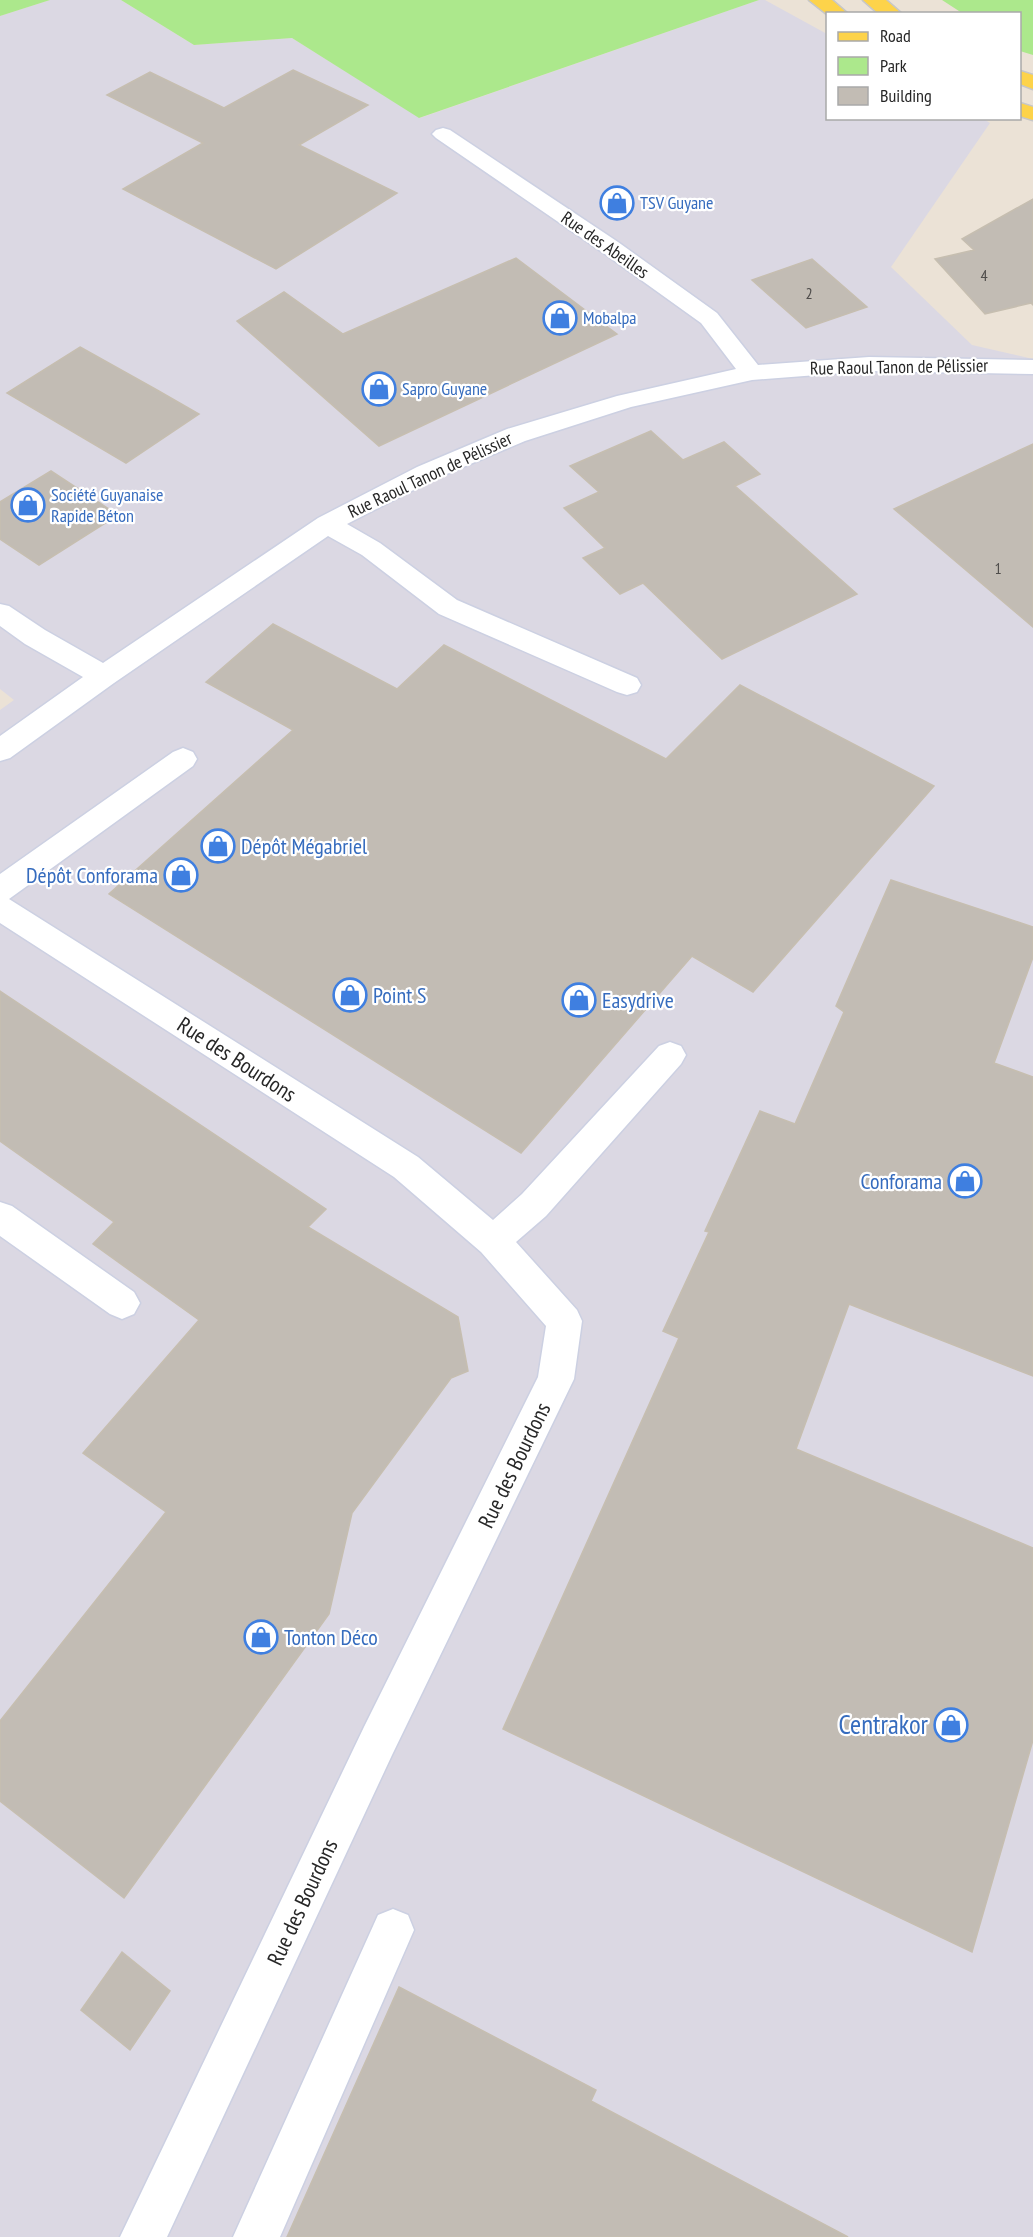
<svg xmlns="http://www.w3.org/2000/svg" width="1033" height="2237" font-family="'PT Sans Narrow',sans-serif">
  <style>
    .industrial { fill: #dbd8e3 }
    .green { fill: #ace88c }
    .building { fill: #c2bcb4; stroke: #c6beb0; stroke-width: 1.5 }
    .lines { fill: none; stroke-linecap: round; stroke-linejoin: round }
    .minor-casing { stroke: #ccd0e2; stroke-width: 3 }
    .major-casing { stroke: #c7c7c7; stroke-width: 3 }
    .minor { fill: #fff; fill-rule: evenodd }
    .major { fill: #fdd34a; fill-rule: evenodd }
    .labels { text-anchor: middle; stroke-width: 4.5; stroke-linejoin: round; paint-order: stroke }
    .far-number-label { font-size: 16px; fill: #4e4c4a }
    .far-shop-label { font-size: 18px; fill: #366cbe; stroke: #fff; text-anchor: start }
    .far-street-label { font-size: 18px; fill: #272727; stroke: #fff }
    .shop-label { font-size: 22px; fill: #366cbe; stroke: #fff; text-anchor: start }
    .street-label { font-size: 22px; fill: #272727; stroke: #fff }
    .near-shop-label { font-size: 27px; fill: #366cbe; stroke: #fff; text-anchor: end }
  </style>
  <rect width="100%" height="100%" fill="#ebe2d6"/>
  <path class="industrial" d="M50 0H121L194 45 292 38 420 118 759 0H765L827 34 828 118H982L990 123 891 267 972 345 1033 359V2237H0V710L14 700 0 689V16Z"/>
  <path class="green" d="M0 0H50L0 16Z
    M121 0H759L419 118 292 38 194 45Z
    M942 0H1033V55L1020 51V14L962 13Z"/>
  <path class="building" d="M293 70 368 105 299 145 397 193 276 269 123 189 203 143 107 95 150 72 224 108Z
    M1033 199V305L1031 303 985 314 935 259 974 250 962 239Z
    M516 258 617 334 379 446 237 321 284 292 343 334Z
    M812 259 867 307 806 328 752 280Z
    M80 347 157 390 199 414 126 463 7 393Z
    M651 431 683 460 724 442 760 474 735 486 857 594 722 659 643 583 620 594 583 558 605 548 564 508 599 492 570 466Z
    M1033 444V627L894 509Z
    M51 471 118 515 39 565 0 539V502Z
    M273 624 397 689 444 645 666 759 740 685 934 786 753 992 692 956 521 1153 109 894 293 730 206 682Z
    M891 880 1033 927V957L994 1063 1033 1077V1376L849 1304 796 1449 1033 1548V1740L972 1952 503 1729 679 1338 663 1331 709 1232 705 1231 760 1111 795 1124 844 1012 836 1006Z
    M0 991 326 1209 308 1227 458 1317 468 1371 451 1378 352 1513 329 1614 124 1898 0 1801V1721L166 1512 83 1453 199 1320 93 1244 114 1222 0 1141Z
    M122 1952 170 1991 130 2050 81 2010Z
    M399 1987 596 2090 591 2101 848 2237H287Z"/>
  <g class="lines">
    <g class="minor-casing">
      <path id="minor" d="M443 128 450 130 618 242 717 313 758 365 869 357 1033 360V374L869 371 752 380 631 407 525 441 435 479 347 524 380 543 457 600 637 678 641 685 637 692 627 695 617 692 439 614 362 555 328 536 114 683 10 758 0 761V736L83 677 25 644 0 626V604L9 606 45 630 103 663 318 518 417 467 507 429 617 396 736 369 701 323 602 252 436 138 432 134 436 130Z
        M183 748 193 752 197 759 193 766 9 899 418 1157 493 1220 522 1194 659 1046 670 1042 681 1046 686 1055 681 1064 546 1216 516 1242 577 1310 582 1321 574 1379 392 1755 167 2237H120L364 1727 538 1377 546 1326 481 1252 394 1177 0 923V874L173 752Z
        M0 1202 12 1206 134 1292 140 1303 134 1314 122 1319 110 1314 0 1236Z
        M393 1909 408 1915 414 1930 280 2237H233L378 1915Z"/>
    </g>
    <g class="major-casing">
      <path id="major" d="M809 0H832L848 14 828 15Z
        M863 0H886L902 14H879Z
        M1020 71 1033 75V89L1020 84Z
        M1020 103 1033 107V120L1020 116Z"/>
    </g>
    <use href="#minor" class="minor"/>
    <use href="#major" class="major"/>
  </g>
  <defs>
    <g id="shop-ring" transform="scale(1.725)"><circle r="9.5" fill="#fff" stroke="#3f7fe0" stroke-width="1.5"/><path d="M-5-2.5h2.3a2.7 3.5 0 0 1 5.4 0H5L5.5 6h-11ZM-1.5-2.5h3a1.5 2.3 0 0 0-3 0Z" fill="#3f7fe0"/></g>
  </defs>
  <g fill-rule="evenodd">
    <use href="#shop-ring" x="617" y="203"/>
    <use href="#shop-ring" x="560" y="318"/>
    <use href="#shop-ring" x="379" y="389"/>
    <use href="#shop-ring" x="28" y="505"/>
    <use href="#shop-ring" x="218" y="846"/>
    <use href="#shop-ring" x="181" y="875"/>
    <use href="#shop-ring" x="350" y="995"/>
    <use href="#shop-ring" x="579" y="1000"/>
    <use href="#shop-ring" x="965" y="1181"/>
    <use href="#shop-ring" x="261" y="1637"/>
    <use href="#shop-ring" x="951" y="1725"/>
  </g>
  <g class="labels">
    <g class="far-number-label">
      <text x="984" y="281">4</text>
      <text x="809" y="299">2</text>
      <text x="998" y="574">1</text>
    </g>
    <g class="far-shop-label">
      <text x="640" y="209">TSV Guyane</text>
      <text x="583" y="324">Mobalpa</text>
      <text x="402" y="395">Sapro Guyane</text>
      <text x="51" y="501">Société Guyanaise<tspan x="51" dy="21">Rapide Béton</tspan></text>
    </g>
    <g class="far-street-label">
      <text transform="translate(605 245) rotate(35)" y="6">Rue des Abeilles</text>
      <text transform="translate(899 367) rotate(-1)" y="6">Rue Raoul Tanon de Pélissier</text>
      <text transform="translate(430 475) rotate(-25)" y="6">Rue Raoul Tanon de Pélissier</text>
    </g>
    <g class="shop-label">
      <text x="241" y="854">Dépôt Mégabriel</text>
      <text x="158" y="883" text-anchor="end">Dépôt Conforama</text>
      <text x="373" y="1003">Point S</text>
      <text x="602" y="1008">Easydrive</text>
      <text x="942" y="1189" text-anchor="end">Conforama</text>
      <text x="284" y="1645">Tonton Déco</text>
    </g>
    <g class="street-label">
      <text transform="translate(237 1059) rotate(33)" y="8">Rue des Bourdons</text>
      <text transform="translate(514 1465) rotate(-64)" y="8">Rue des Bourdons</text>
      <text transform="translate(302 1902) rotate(-65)" y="8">Rue des Bourdons</text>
    </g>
    <g class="near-shop-label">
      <text x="928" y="1734">Centrakor</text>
    </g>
  </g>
  <rect x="826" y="12" width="195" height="108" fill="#ffffff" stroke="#a9a9a9" stroke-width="1.5"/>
  <rect x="838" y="32" width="30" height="9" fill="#fdd34a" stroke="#a9a9a9" stroke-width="1.5"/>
  <text x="880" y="42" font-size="18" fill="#272727">Road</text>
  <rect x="838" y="57" width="30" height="18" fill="#ace88c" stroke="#a9a9a9" stroke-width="1.5"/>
  <text x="880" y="72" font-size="18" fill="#272727">Park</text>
  <rect x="838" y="87" width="30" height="18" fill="#c2bcb4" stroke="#a9a9a9" stroke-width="1.5"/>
  <text x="880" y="102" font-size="18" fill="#272727">Building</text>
</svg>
